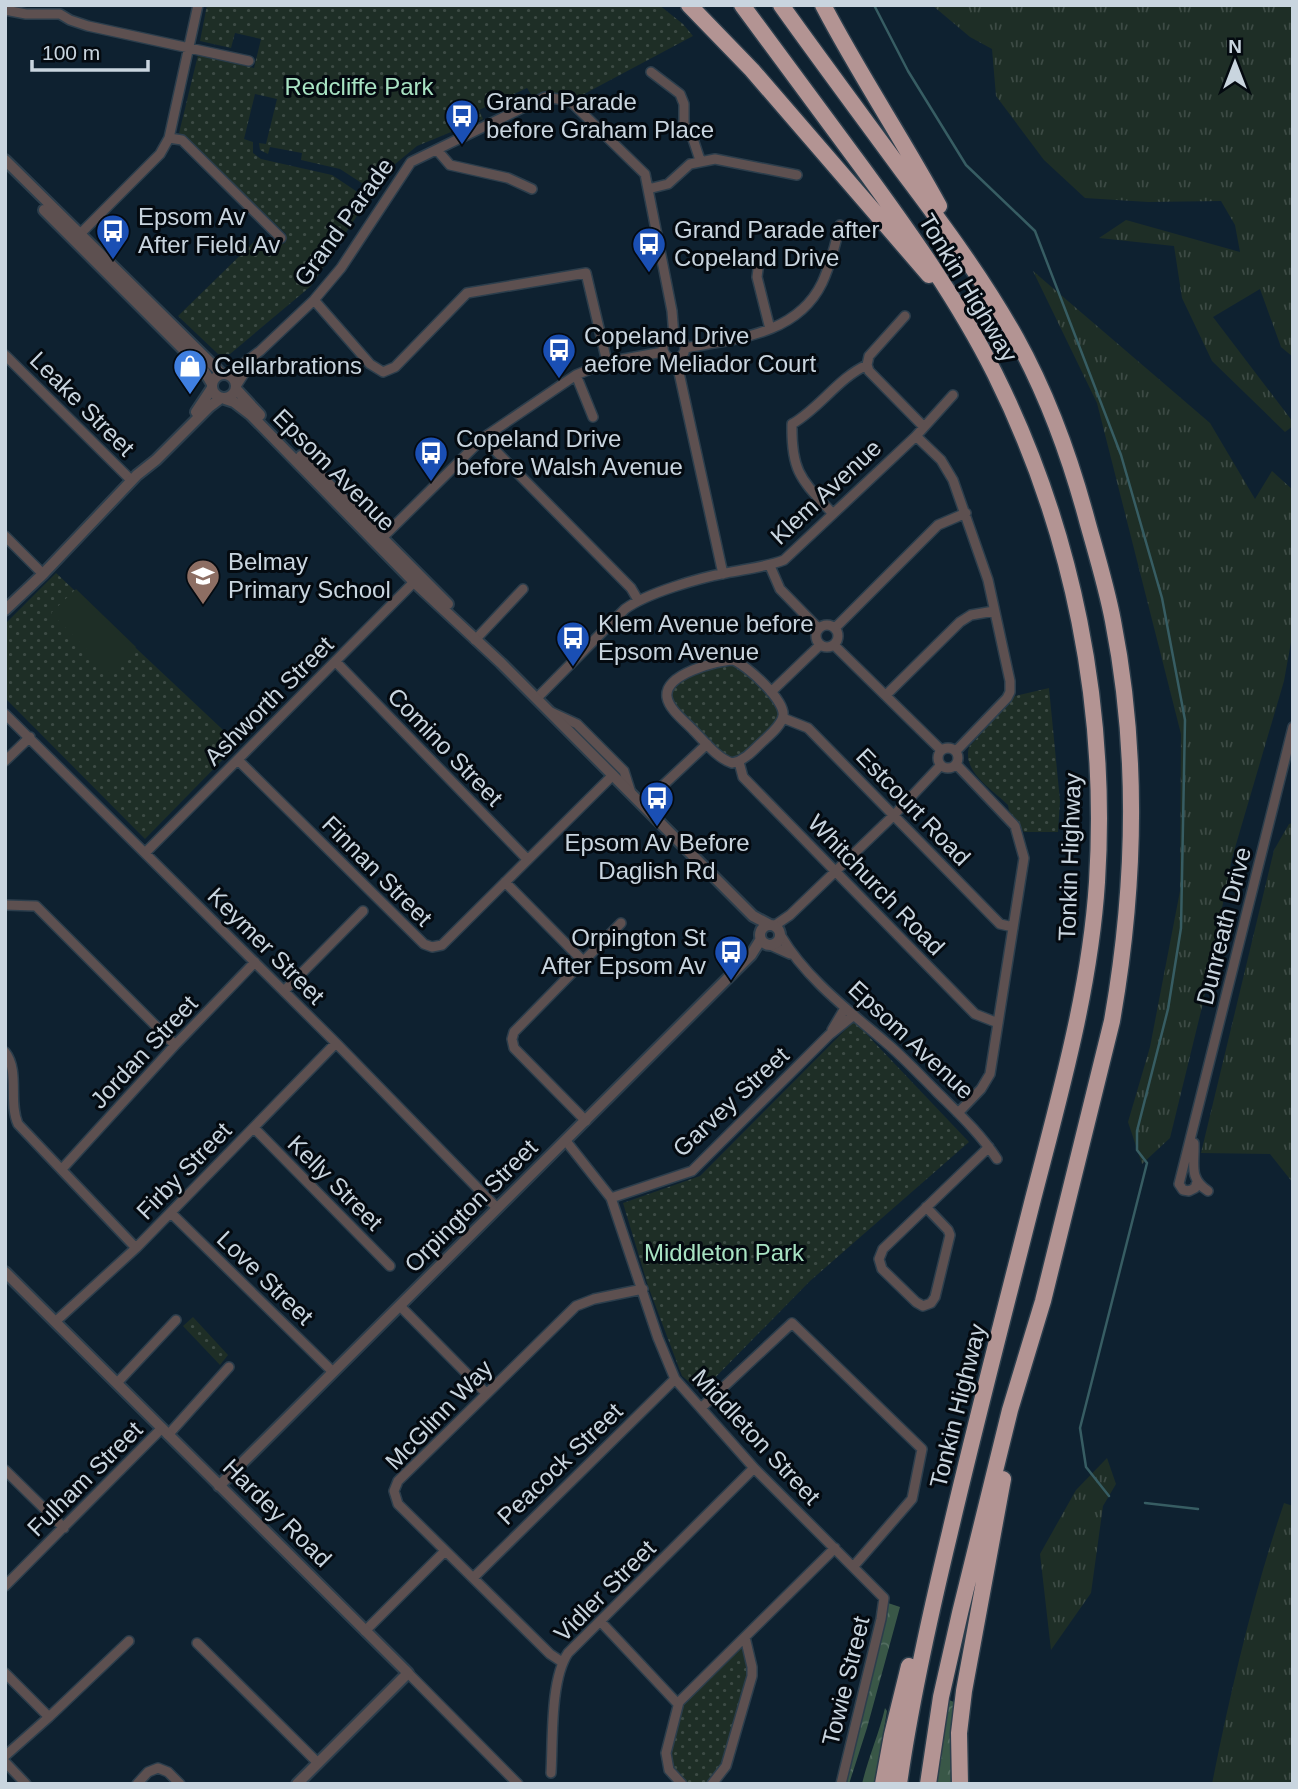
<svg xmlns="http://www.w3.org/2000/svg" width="1298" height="1789" font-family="Helvetica,sans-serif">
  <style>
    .grass { fill: url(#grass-tufts) }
    .forest { fill: url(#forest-crowns) }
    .park { fill: url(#park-dots) }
    .pitch { fill: #1e2e26 }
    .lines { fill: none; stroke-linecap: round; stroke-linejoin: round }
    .stream { stroke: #375d63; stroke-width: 2.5 }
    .minor-casing { stroke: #2c3e4c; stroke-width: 12 }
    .tertiary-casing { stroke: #2c3e4c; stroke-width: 14 }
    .motorway-casing { stroke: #2c3e4c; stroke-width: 19 }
    .minor { stroke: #5d5050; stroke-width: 9 }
    .tertiary { stroke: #5d5050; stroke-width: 10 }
    .motorway { stroke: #b39493; stroke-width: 16 }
    .labels { text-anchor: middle; stroke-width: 6; stroke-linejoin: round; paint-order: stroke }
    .park-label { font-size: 24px; fill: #a8e3c3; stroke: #040a10 }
    .poi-label { font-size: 24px; fill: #c9d5df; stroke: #040a10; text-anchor: start }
    .street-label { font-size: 24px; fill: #c9d5df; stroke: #040a10 }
  </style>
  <defs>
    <pattern id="grass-tufts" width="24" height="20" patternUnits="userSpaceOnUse" patternTransform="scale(1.75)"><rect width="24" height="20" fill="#1e2e26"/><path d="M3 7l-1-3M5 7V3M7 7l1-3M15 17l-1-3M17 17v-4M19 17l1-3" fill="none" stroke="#3d4b45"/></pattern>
    <pattern id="forest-crowns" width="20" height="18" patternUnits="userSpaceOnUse" patternTransform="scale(1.75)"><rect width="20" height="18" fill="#395747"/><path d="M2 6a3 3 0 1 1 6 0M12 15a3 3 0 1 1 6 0" fill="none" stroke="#546e61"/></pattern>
    <pattern id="park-dots" width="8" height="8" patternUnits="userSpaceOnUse" patternTransform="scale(1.75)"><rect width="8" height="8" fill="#1e2e26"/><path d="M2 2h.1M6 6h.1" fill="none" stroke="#3d4b45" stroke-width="1.8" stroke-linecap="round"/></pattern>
  </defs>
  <rect width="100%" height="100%" fill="#0e2130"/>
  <path class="grass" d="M932 5H1293V357L1281 347 1260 289 1213 317 1293 422V426L1285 432 1212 361 1182 298 1174 246 1099 238 1126 220 1240 252 1235 225 1221 201 1148 202 1085 198 1044 160 996 96 992 49 970 37Z
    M1033 271 1210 423 1255 499 1272 471 1293 490V631L1284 681 1232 858 1203 1003 1170 1138 1142 1164 1128 1122 1150 1047 1180 891 1181 734 1097 403Z
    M1293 823V1183L1270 1154 1201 1153 1274 850 1289 824Z
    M1107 1458 1116 1484 1103 1506 1091 1593 1051 1650 1040 1554 1076 1490Z
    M1284 1503 1293 1506V1784H1212C1231 1689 1253 1595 1284 1503Z"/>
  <path class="forest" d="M885 1602 900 1607 867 1728 849 1784H841Z
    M949 1700 954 1702 952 1723 953 1784H935Z
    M885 1708 887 1711 875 1784H862C868 1758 879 1734 885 1708Z"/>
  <path class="park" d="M207 5H659L683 24 693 36 571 101C557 90 548 92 532 96L527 88 479 110 483 119 417 146 394 165 374 191 340 169 301 160 302 153 270 147 268 154 260 150 259 143 266 144 277 99 255 94 244 139 253 142V153L261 159 332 175 368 199 311 286 230 354H218L178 316 262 234 275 246 285 243 286 234 179 133 198 55 254 68 261 39 235 33 231 48 200 41Z
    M56 573 238 744 145 839 5 698V624Z
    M726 663 740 667 778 707V718C765 732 745 763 724 757L671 703 669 692 679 678Z
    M1049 688 1060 801 1058 832H1024L1009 811 1008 805C992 789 962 772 969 747L1015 696Z
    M854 1021 969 1142 810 1281 701 1392 682 1376 648 1286 623 1203 700 1176Z
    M193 1317 228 1355 220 1365 183 1326Z
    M745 1637 752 1667 726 1766 712 1784H682L668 1765 678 1704Z"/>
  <path class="pitch" d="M76 589 136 647 110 673 51 613Z"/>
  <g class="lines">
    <path class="stream" d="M874 5 908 71 966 165 1035 231 1121 455 1162 598 1185 720 1181 928 1168 1009 1137 1131V1150L1147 1163 1080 1428 1086 1467 1109 1496
      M1145 1503 1198 1509"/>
    <g class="minor-casing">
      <path id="minor" d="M5 10 26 14H60L70 20 88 26 249 61
        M651 72 680 94 684 104V124L692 136 700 160
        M169 138 182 140 281 238
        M437 150 450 165 508 178 532 189
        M648 189 668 184 690 164 715 159 797 175
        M75 239 160 154 169 138 198 5
        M759 262 757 277 770 329
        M314 300 370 364 383 372 395 367 467 293 586 273 607 362
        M905 316 869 356 867 365 869 371 924 427
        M663 348a11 11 0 1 1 22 0a11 11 0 1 1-22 0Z
        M685 348C735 339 797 335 822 283 831 264 835 245 840 225
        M5 355 131 480
        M676 359 723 574
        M228 375 260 351 314 300 341 268 411 162 545 97 570 101 645 174 672 311 674 337
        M576 375 593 417
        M236 386 252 361
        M916 436 941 460 953 480 988 580 1010 681V692L1007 698 956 751
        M483 438 631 588 638 600
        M833 514C802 480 791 473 792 424 820 408 838 378 867 365
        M5 536 43 574
        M378 542 483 438 576 375 607 362 663 352
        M770 566 780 589 818 628
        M816 636a11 11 0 1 1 22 0a11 11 0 1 1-22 0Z
        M835 628 938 525 966 513
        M475 640 523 589
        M834 645 941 750
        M733 660C747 665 786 701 783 716 781 727 767 737 759 745 751 753 743 761 732 763 717 758 705 742 694 731 686 722 669 710 667 697 664 674 716 661 733 660Z
        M336 662 527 859
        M771 692 820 645
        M886 695 960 622 971 615 994 611
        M537 698 625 609C647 593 699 578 726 573 746 569 766 567 784 560L916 436 953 395
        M551 712 577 724 624 771 631 793
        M5 714 336 1043 497 1208
        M783 718 808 728 1000 924 1013 927
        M938 758a10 10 0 1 1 20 0a10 10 0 1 1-20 0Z
        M238 760 424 944 432 947 442 945 613 775
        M5 761 30 737
        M739 762 743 777 975 1014 998 1023
        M956 764 1015 826 1024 858 990 1074 981 1089 958 1113
        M642 805 707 744
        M145 853 418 578
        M505 882 583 961
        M5 905 36 906 175 1045
        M774 926 790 915 894 815 941 765
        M781 936C807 980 852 1013 890 1046 906 1060 921 1076 936 1091 958 1113 980 1133 997 1159
        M772 946 790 954
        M284 991 363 911
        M832 1030 845 1008
        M5 1052C20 1071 8 1102 18 1124L136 1248
        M586 1121 514 1048 512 1039 514 1032 621 923
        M254 1128 390 1266
        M566 1141 611 1198 658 1338 675 1379 754 1468 884 1598 881 1619 841 1784
        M1194 1143C1195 1164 1188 1178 1208 1191
        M62 1169 175 1045 255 962
        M1197 1182 1195 1188 1189 1191 1183 1190 1179 1184 1293 727
        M611 1198 692 1171 829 1035 854 1015
        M926 1207 948 1230 950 1235 935 1297 931 1303 923 1306 916 1302 882 1269 879 1259 883 1249 989 1147
        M171 1213 333 1372
        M400 1306 486 1393
        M55 1322 136 1248 336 1043
        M117 1383 176 1320
        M701 1408 792 1323 922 1449 912 1499 853 1567
        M168 1435 229 1367
        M5 1470 64 1528
        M473 1578 675 1379
        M5 1586 162 1428
        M600 1621 678 1704
        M365 1631 445 1551
        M197 1643 318 1763
        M562 1662 550 1654 398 1504 394 1491 398 1481 576 1306 594 1299 643 1289
        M5 1673 49 1717
        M408 1673 518 1784
        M5 1756 49 1717 129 1641
        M5 1762 26 1784
        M551 1773C553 1740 550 1680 568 1653L754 1468
        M137 1784 148 1772 158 1768 168 1772 180 1784
        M682 1784 669 1770 666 1753 679 1702 835 1548
        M712 1784 726 1766 752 1676V1667L745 1637"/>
    </g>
    <g class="tertiary-casing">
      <path id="tertiary" d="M5 160 222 374
        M44 210 203 369 212 384
        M212 386a12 12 0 1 1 24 0a12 12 0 1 1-24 0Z
        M236 389 260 415
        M225 399 234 402 251 415 414 582 501 663 753 916 770 925
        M196 412 212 388
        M301 456 448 604
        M5 610 43 574 137 475 156 460 209 407 221 398
        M760 935a10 10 0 1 1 20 0a10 10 0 1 1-20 0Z
        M5 1272 408 1673 297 1784
        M219 1486 751 955 761 939"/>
    </g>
    <g class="motorway-casing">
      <path id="motorway" d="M689 5 752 70 929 275
        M742 5C782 59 822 113 861 166 910 233 958 300 995 374 1073 531 1108 707 1097 882 1090 990 1060 1094 1033 1199 1005 1310 976 1421 950 1532 930 1615 911 1699 899 1784
        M781 5C821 61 862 116 903 172 943 225 983 279 1016 338 1048 396 1071 460 1088 524 1097 556 1107 589 1113 621 1139 753 1135 890 1112 1021L1043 1301 1010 1410 960 1613 941 1697 928 1784
        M823 5C859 74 902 138 939 206
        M883 1784 892 1735 909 1666
        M960 1784 959 1733 964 1691 1003 1479"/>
    </g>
    <use href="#minor" class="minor"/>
    <use href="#tertiary" class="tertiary"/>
    <use href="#motorway" class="motorway"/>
  </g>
  <defs>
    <g id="bus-pin" transform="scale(1.75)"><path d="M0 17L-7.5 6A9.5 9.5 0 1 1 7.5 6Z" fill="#1a4fb4" stroke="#040a10"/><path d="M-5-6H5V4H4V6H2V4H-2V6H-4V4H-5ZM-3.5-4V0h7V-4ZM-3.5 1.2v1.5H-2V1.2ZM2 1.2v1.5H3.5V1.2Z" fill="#fff"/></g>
    <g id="shop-pin" transform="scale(1.75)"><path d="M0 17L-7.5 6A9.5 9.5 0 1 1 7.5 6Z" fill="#3f7fe0" stroke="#040a10"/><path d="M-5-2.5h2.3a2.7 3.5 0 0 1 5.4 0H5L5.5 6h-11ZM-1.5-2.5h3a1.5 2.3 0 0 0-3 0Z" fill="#fff"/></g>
    <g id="school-pin" transform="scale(1.75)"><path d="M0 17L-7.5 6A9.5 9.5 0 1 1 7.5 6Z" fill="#8d6e63" stroke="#040a10"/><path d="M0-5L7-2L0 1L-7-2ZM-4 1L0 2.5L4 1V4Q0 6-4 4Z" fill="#fff"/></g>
  </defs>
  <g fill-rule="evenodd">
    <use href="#bus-pin" x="462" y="116"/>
    <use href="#bus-pin" x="113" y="231"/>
    <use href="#bus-pin" x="649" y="244"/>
    <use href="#bus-pin" x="559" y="350"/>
    <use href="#shop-pin" x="190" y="366"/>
    <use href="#bus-pin" x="431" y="453"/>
    <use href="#school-pin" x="203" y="576"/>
    <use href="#bus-pin" x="573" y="638"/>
    <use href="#bus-pin" x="657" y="798"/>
    <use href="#bus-pin" x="731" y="952"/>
  </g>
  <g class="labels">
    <g class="park-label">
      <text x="359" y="95">Redcliffe Park</text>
      <text x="724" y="1261">Middleton Park</text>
    </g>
    <g class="poi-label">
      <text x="486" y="110">Grand Parade<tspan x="486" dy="28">before Graham Place</tspan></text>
      <text x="138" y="225">Epsom Av<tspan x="138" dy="28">After Field Av</tspan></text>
      <text x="674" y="238">Grand Parade after<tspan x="674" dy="28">Copeland Drive</tspan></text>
      <text x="584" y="344">Copeland Drive<tspan x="584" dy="28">aefore Meliador Court</tspan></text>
      <text x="214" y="374">Cellarbrations</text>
      <text x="456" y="447">Copeland Drive<tspan x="456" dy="28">before Walsh Avenue</tspan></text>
      <text x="228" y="570">Belmay<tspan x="228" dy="28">Primary School</tspan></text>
      <text x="598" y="632">Klem Avenue before<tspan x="598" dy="28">Epsom Avenue</tspan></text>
      <text x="657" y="851" text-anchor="middle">Epsom Av Before<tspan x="657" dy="28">Daglish Rd</tspan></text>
      <text x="706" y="946" text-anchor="end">Orpington St<tspan x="706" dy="28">After Epsom Av</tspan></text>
    </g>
    <g class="street-label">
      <text transform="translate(344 222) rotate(-54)" y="8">Grand Parade</text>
      <text transform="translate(968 288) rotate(59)" y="8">Tonkin Highway</text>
      <text transform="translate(82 404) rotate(45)" y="8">Leake Street</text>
      <text transform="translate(334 470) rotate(45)" y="8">Epsom Avenue</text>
      <text transform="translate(826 492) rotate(-43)" y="8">Klem Avenue</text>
      <text transform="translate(269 701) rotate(-45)" y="8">Ashworth Street</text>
      <text transform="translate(445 747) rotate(46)" y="8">Comino Street</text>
      <text transform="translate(913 807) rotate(46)" y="8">Estcourt Road</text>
      <text transform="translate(1070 857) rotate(-88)" y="8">Tonkin Highway</text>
      <text transform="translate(377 871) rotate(45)" y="8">Finnan Street</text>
      <text transform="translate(876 885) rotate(46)" y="8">Whitchurch Road</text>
      <text transform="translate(1224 926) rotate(-76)" y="8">Dunreath Drive</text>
      <text transform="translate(266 946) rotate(45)" y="8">Keymer Street</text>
      <text transform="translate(911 1040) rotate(43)" y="8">Epsom Avenue</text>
      <text transform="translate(144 1052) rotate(-47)" y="8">Jordan Street</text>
      <text transform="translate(731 1102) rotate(-43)" y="8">Garvey Street</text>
      <text transform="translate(184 1171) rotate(-46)" y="8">Firby Street</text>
      <text transform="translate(335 1183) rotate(45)" y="8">Kelly Street</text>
      <text transform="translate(471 1206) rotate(-45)" y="8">Orpington Street</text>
      <text transform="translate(265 1278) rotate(44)" y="8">Love Street</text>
      <text transform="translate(958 1406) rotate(-76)" y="8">Tonkin Highway</text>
      <text transform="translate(439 1415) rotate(-46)" y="8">McGlinn Way</text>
      <text transform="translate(756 1437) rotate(47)" y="8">Middleton Street</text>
      <text transform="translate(560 1464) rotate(-44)" y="8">Peacock Street</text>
      <text transform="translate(85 1479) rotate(-45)" y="8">Fulham Street</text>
      <text transform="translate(277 1513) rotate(45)" y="8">Hardey Road</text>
      <text transform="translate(605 1591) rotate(-45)" y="8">Vidler Street</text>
      <text transform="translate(846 1681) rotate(-76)" y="8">Towie Street</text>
    </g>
  </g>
  <rect width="1298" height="1789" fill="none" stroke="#c9d5df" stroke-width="14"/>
  <g transform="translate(1235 63)" stroke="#040a10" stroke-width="5" paint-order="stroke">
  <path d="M0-5L12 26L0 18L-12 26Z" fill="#c9d5df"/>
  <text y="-10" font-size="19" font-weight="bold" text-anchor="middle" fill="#c9d5df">N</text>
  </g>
  <path d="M32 60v10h116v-10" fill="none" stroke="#c9d5df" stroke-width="3.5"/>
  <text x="42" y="60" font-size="21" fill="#c9d5df" stroke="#040a10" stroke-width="5" paint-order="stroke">100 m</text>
</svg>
